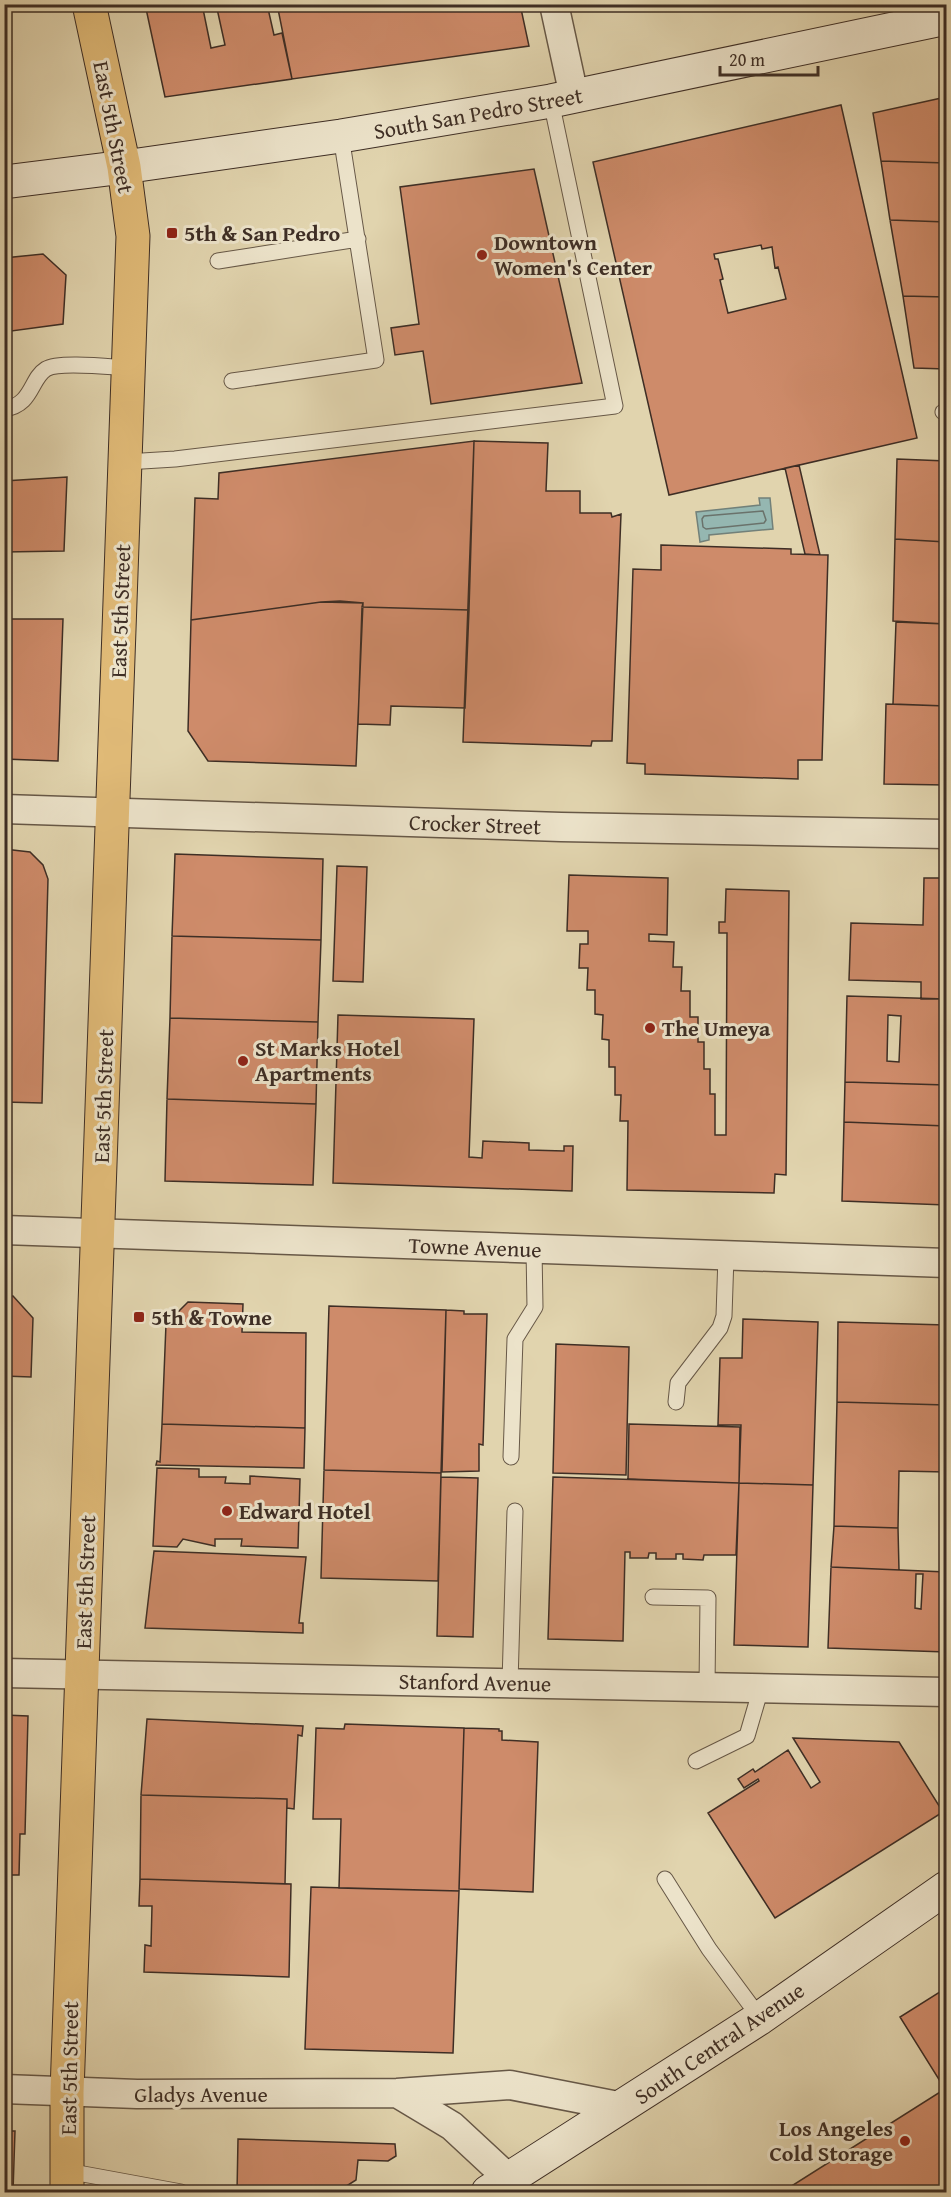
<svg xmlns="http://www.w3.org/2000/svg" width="951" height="2197" font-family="'Gentium Book Plus',serif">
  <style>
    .water { fill: #95b7b1; stroke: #728079; stroke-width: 1.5 }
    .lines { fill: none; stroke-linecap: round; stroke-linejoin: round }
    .shore { stroke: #6a726b; stroke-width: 1.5 }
    .building { fill: #ce8b6a; stroke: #3e2e25; stroke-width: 1.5; fill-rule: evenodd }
    .lane-casing { stroke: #675847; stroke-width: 17 }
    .street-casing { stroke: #675847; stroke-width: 31 }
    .secondary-casing { stroke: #3e2e25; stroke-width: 35 }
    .primary-casing { stroke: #3e2e25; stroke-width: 35 }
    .lane { stroke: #ece3ca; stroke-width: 15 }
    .street { stroke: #ece3ca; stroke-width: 28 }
    .secondary { stroke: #ece3ca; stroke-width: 33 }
    .primary { stroke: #e0ba77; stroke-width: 33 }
    .poi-dot { fill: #8f2418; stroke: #ece3ca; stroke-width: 2 }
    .labels { text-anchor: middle; stroke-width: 6; stroke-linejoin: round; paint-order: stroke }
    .street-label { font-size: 22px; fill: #3e2e25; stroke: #ece3ca }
    .poi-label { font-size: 22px; font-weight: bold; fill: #3e2e25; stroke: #ece3ca; text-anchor: start }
  </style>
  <rect width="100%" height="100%" fill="#e1d4ae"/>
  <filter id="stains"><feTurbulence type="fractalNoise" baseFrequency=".00333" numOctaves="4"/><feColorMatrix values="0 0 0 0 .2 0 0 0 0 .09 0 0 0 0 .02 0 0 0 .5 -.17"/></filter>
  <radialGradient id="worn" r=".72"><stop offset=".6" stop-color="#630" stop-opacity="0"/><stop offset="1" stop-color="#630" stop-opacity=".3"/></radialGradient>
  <path class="water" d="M759 498H770L773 529 709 535V540L700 542 696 512 760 505Z"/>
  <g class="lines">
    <path class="shore" d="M763 511 766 520 764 523 706 529 703 527 702 519 704 516Z"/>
  </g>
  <path class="building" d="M145 4H202L211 48 225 45 216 4H267L274 35 282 33 292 79 165 97Z
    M277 4H520L529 46 292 79Z
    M946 97V163L881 161 873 113Z
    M841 105 917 438 669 495 593 162ZM761 245 762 249 772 247 775 268 778 267 786 299 728 313 720 280 723 279 718 259H715L714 254Z
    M881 161 946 163V222L890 220Z
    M534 169 582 383 431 404 423 351 395 355 391 328 419 324 400 187Z
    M890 220 946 222V297L903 296Z
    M43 254 66 275 63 324 4 332V258Z
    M903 296 946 297V369L914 368Z
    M474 441 469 610 362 607 363 603 321 602 191 620 195 498 218 499 219 473Z
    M474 441 548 443 546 491H580V513H611L612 517 621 514 612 741H592L591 746 463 742Z
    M897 459 946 461V542L895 539Z
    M799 465 820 555 805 554 785 468Z
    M67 477 64 551 4 552V481Z
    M895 539 946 542V624L893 621Z
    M661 545 791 549V554L828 555 822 760H798V779L645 774V764L627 763 633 569 661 570Z
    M340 601 363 603 356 766 208 761 188 731 191 620 321 602Z
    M362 607 469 610 465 708 391 706 390 725 358 724Z
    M4 619H63L58 761 4 759Z
    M896 622 946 624V706L893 704Z
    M886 704 946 706V785L884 784Z
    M4 849 30 852 43 865 48 879 42 1103 4 1102Z
    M175 854 323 859 321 940 172 936Z
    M337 866 367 867 363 982 333 981Z
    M569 875 668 878 667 935 649 934V941L674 942 673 967H682L681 991H690V1017H698V1042H704V1069H710V1094H715V1135H726L727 933H719V922H725L726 889 789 891 786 1175 775 1174 774 1193 627 1190 628 1121H620L621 1095H615V1067H609V1040L602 1039 603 1015 595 1014V990H587L588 968H579L580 944H588V931H567Z
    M924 878H946V999H921V982L849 980 851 923 923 925Z
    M172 936 321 940 318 1022 170 1018Z
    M847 996 946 999V1020H941L940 1063 946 1064V1085L845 1082ZM888 1015 901 1016 899 1062 887 1061Z
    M338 1015 474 1019 469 1157 482 1158 483 1141 529 1143V1150L564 1151V1146H573L572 1191 333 1183Z
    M170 1018 318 1022 316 1104 167 1099Z
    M845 1082 946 1085V1126L844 1122Z
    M167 1099 316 1104 313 1185 165 1181Z
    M844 1122 946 1126V1205L842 1201Z
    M4 1296H13L33 1318 31 1377 4 1376Z
    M188 1302 243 1304 242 1332 306 1333 305 1428 162 1424 166 1324Z
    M329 1306 446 1310 441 1473 324 1470Z
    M446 1310 464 1311V1314H487L483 1445 479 1444V1471L442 1472Z
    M743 1319 818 1322 813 1485 739 1483 741 1425H718L720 1358H742Z
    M838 1322 946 1325V1405L837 1402Z
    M556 1344 629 1347 626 1475 553 1473Z
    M837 1402 946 1405V1472L899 1471 898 1528 834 1526Z
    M162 1424 305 1428 304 1468 156 1465 157 1461 160 1462Z
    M629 1424 740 1427 739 1483 628 1479Z
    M157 1468 199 1469V1477H226L225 1483 250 1484V1476L300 1479 298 1548 241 1546 242 1539H215V1546L183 1539 177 1547 153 1546Z
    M324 1470 441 1473 438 1581 321 1578Z
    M441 1477 478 1478 473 1637 437 1636Z
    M553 1477 739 1483 736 1555H704L703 1560 683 1559V1554H676V1559H656V1553H649L648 1558H630V1552H625L623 1641 548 1639Z
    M739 1483 813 1485 808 1647 734 1645Z
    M834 1526 898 1528 899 1570 831 1567Z
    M154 1551 306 1557 299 1623H303V1633L145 1628Z
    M831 1567 946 1572V1652L828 1648ZM916 1574H923L921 1609 915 1608Z
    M4 1715 28 1716 25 1834H20L19 1875H4Z
    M147 1719 303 1726 302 1736 298 1735 294 1809 287 1808V1799L141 1795Z
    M345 1724 464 1728 459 1891 339 1888 341 1819H313L316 1728 344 1729Z
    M464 1728 499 1729V1731H502V1740L538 1742 533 1892 459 1889Z
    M793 1738 899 1742 943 1812 775 1918 708 1813 759 1781 758 1779 744 1788 738 1779 753 1769 755 1772 788 1750 811 1788 820 1782Z
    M141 1795 287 1799 285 1884 140 1879Z
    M140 1879 291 1884 289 1977 144 1972 145 1945 151 1946 152 1906H139Z
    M311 1887 459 1891 453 2053 305 2049Z
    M946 1988V2192H782L945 2089 900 2017Z
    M4 2131H15L13 2192H4Z
    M238 2139 395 2144 396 2156 388 2161 358 2160 356 2180 337 2192H237Z"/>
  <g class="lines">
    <g class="lane-casing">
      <path id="lane" d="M218 261 358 239
        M232 381 376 360 341 136
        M4 409C33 405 30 379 46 369 59 361 111 367 129 368
        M943 412 946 413
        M126 462 175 459 615 406 551 101
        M676 1402 678 1383 720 1328 724 1316 726 1256
        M511 1457 515 1339 535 1307 534 1249
        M653 1597 708 1598 707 1687
        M510 1683 515 1511
        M696 1761 747 1736 761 1688
        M665 1879 709 1949 760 2018
        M67 2171 181 2192"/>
    </g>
    <g class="street-casing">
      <path id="street" d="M554 4 574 96
        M4 809 561 827 946 834
        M4 1230 946 1263
        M4 1673 946 1692
        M4 2089 137 2094 397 2093 510 2085 623 2107
        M397 2093 452 2126 509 2179"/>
    </g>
    <g class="secondary-casing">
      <path id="secondary" d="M4 182 124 167 341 136 551 101 946 18
        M488 2192 760 2018 946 1888"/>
    </g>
    <g class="primary-casing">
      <path id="primary" d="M67 2192V2092L133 236 124 167 89 4"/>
    </g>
    <use href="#lane" class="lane"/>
    <use href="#street" class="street"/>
    <use href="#secondary" class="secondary"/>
    <use href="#primary" class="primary"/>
  </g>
  <g class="poi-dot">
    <rect x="166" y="227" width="12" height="12" rx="3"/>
    <circle cx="482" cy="255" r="6"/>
    <circle cx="650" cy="1028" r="6"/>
    <circle cx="243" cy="1061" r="6"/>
    <rect x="133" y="1311" width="12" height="12" rx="3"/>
    <circle cx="227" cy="1511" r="6"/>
    <circle cx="905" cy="2141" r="6"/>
  </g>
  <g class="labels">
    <g class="street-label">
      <text transform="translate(478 113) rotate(-10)" y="8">South San Pedro Street</text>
      <text transform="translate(114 127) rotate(79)" y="8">East 5th Street</text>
      <text transform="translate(120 611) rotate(-88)" y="8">East 5th Street</text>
      <text transform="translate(475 824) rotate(2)" y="8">Crocker Street</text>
      <text transform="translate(103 1096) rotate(-88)" y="8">East 5th Street</text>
      <text transform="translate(475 1247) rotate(2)" y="8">Towne Avenue</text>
      <text transform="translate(85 1582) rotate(-88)" y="8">East 5th Street</text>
      <text transform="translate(475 1682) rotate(1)" y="8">Stanford Avenue</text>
      <text transform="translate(719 2043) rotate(-34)" y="8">South Central Avenue</text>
      <text transform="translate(69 2068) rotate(-89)" y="8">East 5th Street</text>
      <text x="201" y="2102">Gladys Avenue</text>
    </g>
    <g class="poi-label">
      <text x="184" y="241">5th &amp; San Pedro</text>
      <text x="494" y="250">Downtown<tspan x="494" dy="25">Women's Center</tspan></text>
      <text x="662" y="1036">The Umeya</text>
      <text x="255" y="1056">St Marks Hotel<tspan x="255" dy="25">Apartments</tspan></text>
      <text x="151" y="1325">5th &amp; Towne</text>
      <text x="239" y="1519">Edward Hotel</text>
      <text x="893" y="2136" text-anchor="end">Los Angeles<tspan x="893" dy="25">Cold Storage</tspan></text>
    </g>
  </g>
  <rect width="951" height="2197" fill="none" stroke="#e1d4ae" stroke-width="24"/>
  <rect x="6" y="6" width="939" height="2185" fill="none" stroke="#3e2e25" stroke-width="3"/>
  <rect x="12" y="12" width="927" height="2173" fill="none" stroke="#3e2e25" stroke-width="1.5"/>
  <path d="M720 66v9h98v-9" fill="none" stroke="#3e2e25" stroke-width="3"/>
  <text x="729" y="66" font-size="18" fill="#3e2e25" stroke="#ece3ca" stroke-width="4.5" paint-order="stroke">20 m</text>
  <rect width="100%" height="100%" filter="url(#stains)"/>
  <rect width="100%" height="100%" fill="url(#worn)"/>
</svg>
